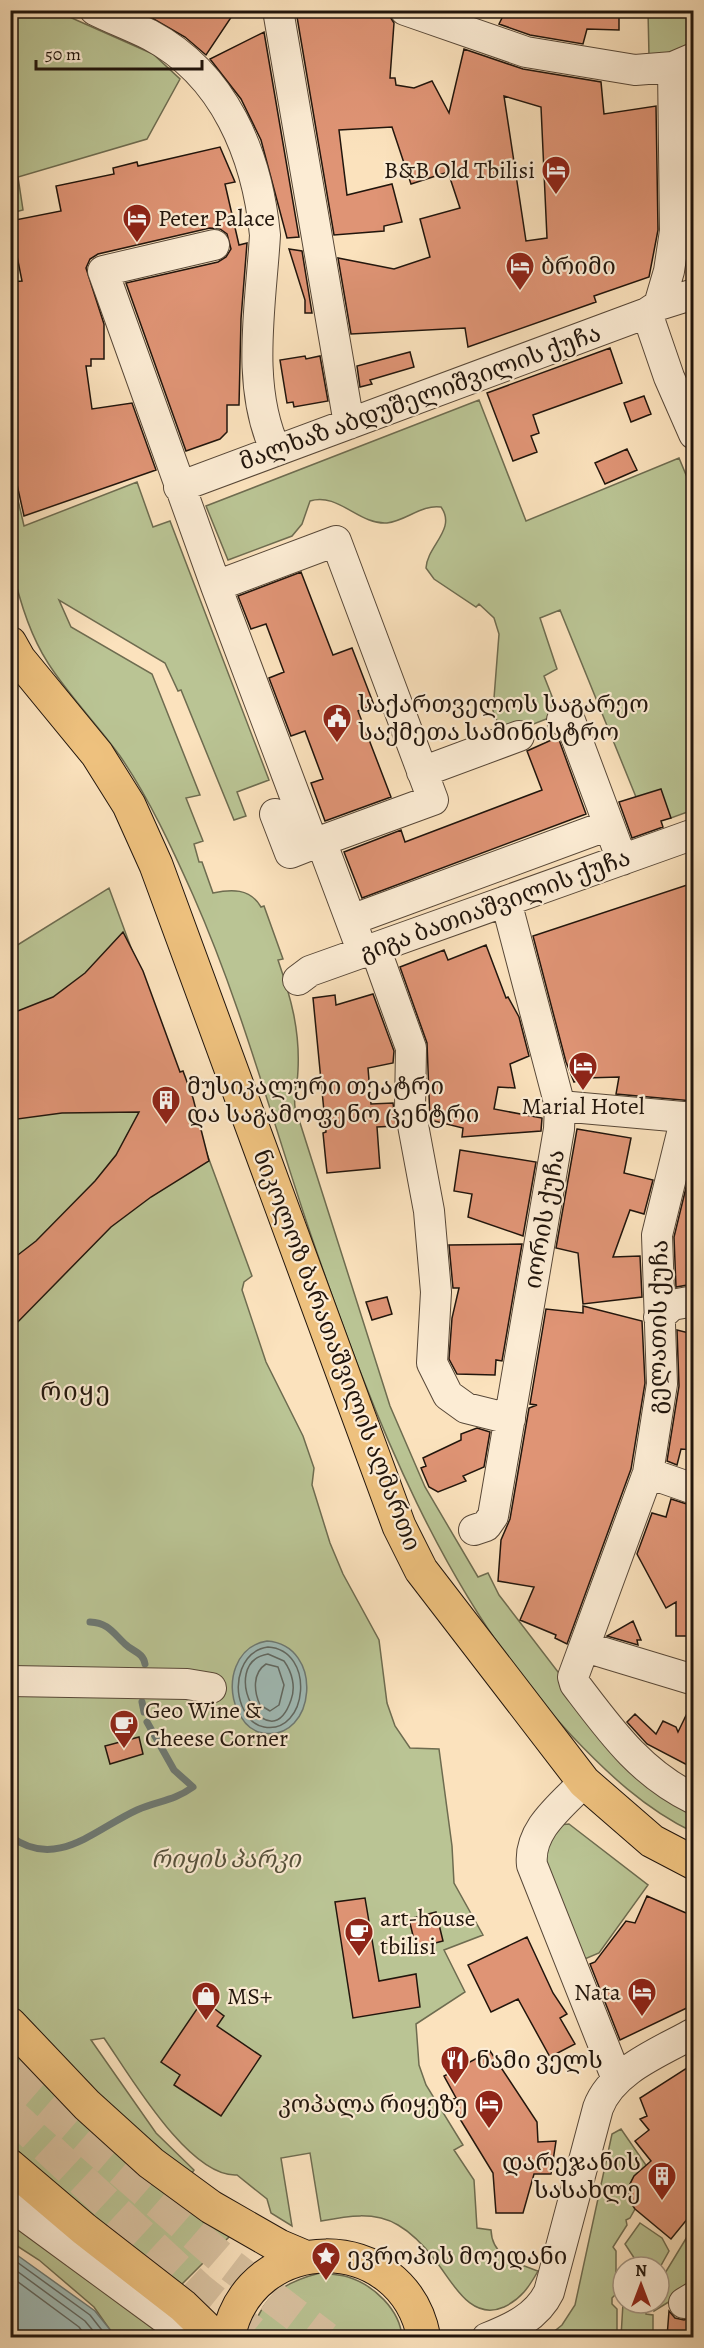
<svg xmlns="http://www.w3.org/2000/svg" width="704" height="2348" font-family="Alegreya,'Noto Serif Georgian',serif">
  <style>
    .green { fill: #bac494; stroke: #6e6c50; stroke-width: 1.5 }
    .water { fill: #a0bcb8; stroke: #6d7973; stroke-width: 1.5 }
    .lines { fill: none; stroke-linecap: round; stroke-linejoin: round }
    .shore { stroke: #606862; stroke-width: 1.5 }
    .stream { stroke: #6d7973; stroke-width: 7 }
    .building { fill: #df9475; stroke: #21150c; stroke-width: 1.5; fill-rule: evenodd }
    .major-tunnel { stroke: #dac3a2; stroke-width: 33; stroke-dasharray: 33 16; stroke-linecap: butt }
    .minor-casing { stroke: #584838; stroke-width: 32 }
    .major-casing { stroke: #21150c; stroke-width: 35 }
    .minor { stroke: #fcecd4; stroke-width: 30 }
    .major { stroke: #eec17e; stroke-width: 33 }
    .labels { text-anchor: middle; stroke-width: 4.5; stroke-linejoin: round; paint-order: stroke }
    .poi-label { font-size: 24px; fill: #21150c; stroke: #fcecd4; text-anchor: start }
    .street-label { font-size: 24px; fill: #21150c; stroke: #fcecd4 }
    .park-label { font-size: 24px; font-style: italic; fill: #57523c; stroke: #fcecd4 }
    .neighbourhood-label { font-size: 26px; letter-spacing: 1.5px; fill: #21150c; stroke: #fcecd4 }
  </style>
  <rect width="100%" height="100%" fill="#fbe2bd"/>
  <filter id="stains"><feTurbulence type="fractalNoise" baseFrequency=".00333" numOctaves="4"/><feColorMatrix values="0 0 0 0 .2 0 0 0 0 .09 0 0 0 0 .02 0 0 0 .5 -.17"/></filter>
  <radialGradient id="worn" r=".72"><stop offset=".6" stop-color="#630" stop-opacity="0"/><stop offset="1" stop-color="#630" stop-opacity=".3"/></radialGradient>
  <path class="green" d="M11 11H56L153 54 180 79 147 139 18 177 23 210 11 213Z
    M648 11H686L688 18H693V48L649 56Z
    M479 400 526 521 679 458 694 494 693 810 671 818 636 797 560 610 540 618 557 669 544 676 559 714 503 736 493 711 499 634 494 618 479 604 476 607 434 579 426 568C427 546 457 529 441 507 422 504 406 521 387 523 359 525 338 492 310 501L302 524 292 536 228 560 206 506Z
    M10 465 24 526 137 482 153 527 170 521 269 780 237 792 246 816 234 820 181 690 178 691 165 663 59 600 71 627 152 674 200 795 186 798 203 841 194 844 199 862H202L213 893C231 889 250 888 261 907L264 906 283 959 278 960C291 998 300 1030 298 1070 298 1085 293 1090 295 1107L390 1406 425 1487 478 1577 488 1573 499 1595 617 1749 693 1804V1832C645 1809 607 1773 571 1735 443 1598 374 1418 314 1244 274 1128 243 1008 193 895 172 848 149 798 120 756 97 724 69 696 48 663 30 635 19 599 12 567 5 541 11 494 10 465Z
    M109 888 252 1276 244 1282 242 1290 266 1362 303 1436 314 1468 312 1485 330 1543 343 1574 379 1640 387 1703 395 1726 410 1748 439 1749 452 1846 454 1883 483 1935 444 1950 465 1992 416 2024 419 2065 426 2085 463 2145 454 2150 474 2180 477 2228 491 2230C492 2257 516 2263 538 2271 529 2287 521 2299 504 2307 470 2322 452 2281 435 2260 425 2247 412 2233 398 2225 374 2211 347 2216 321 2221L310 2153 281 2158 292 2226 271 2213 267 2199 237 2175C189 2178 129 2074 104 2038L91 2040 156 2133 194 2170 187 2180 11 2010V949Z
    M569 1824 648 1885 599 1953 580 1961 540 1863 558 1825Z
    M10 2037 230 2236 179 2287 67 2199 11 2147Z
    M621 2129 648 2168C629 2174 623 2193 635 2209L630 2218 626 2220 627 2225 613 2247 616 2251V2294L612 2298V2304L617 2309V2337L546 2338 562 2325 575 2305 612 2134Z
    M10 2185 167 2337H115L94 2307 39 2260 11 2242Z
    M640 2223 662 2238 669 2251 659 2269V2267H640L625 2244Z
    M693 2227V2287L654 2311 652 2303H659V2283Z
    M320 2273C329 2274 340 2274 348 2277 374 2285 400 2310 402 2337L250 2338C261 2297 281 2283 320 2273Z
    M623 2303 646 2305V2314L653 2315V2337H621Z"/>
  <path class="water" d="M267 1641C325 1645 316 1742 263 1733 250 1731 242 1721 237 1709 225 1682 236 1646 267 1641Z
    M10 2250 95 2311 116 2337H11Z"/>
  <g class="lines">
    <path class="shore" d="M268 1647C316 1650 308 1735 264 1727 253 1725 246 1716 242 1706 233 1683 241 1651 268 1647Z
      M268 1654 284 1661C292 1672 296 1687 291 1700 269 1764 215 1663 268 1654Z
      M266 1664 278 1667 284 1685 279 1705 270 1711 260 1705C254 1692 252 1673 266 1664Z
      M10 2257 90 2315 108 2338
      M10 2266 85 2321 99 2338
      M10 2276 79 2327 87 2338"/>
    <path class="stream" d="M90 1622C109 1623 113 1633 125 1644 133 1652 143 1652 145 1664
      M142 1702 144 1712
      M10 1836C56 1871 95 1829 137 1810 159 1800 172 1802 193 1787L174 1770 147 1722"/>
  </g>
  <path class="building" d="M138 10H236L206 55 185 37Z
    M368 10 389 15 394 23 390 78H395L396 85 414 88 432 81 449 113 464 49 523 69 601 82 604 114 656 106 658 230 649 277 594 296 596 302 468 347 465 328 351 334 338 258 394 269 430 257 420 219 460 208 448 172 411 184 392 127 339 130 347 195 392 184 402 222 384 226V231L334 235 296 11ZM504 96 541 107 547 238 526 241Z
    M506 10H619V30L587 29 583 44 530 35 499 24Z
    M264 32 299 237 287 238 261 140 241 99 210 59Z
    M220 147 235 182 225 184 239 245 247 243 241 319 239 405H227V432L220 439 186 451 126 283 218 262 226 257 231 249 227 234 220 229 210 228 98 254 90 259 86 268 104 324V359H91V366H86L92 409 132 403 156 470 24 516 10 453V282L22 281 10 221 61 211 56 186 114 174 113 168 137 162 138 166Z
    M289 249 302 251 312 313H305V300Z
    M610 348 622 383 533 415 539 433 531 436 537 452 513 461 487 393Z
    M410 352 414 367 370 380 372 384 360 387 357 366Z
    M305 356 306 359 320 356 328 401 294 407 293 402 287 403 280 360Z
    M644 396 651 414 631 422 624 403Z
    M627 449 637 470 605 484 595 463Z
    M301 572 333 655 352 648 374 705 358 711 391 797 325 821 311 783 323 779 305 731 291 736 269 678 284 672 266 624 251 629 238 596Z
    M558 737 586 814 362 898 344 852 401 830 405 842 542 790 527 751Z
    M661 789 671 818 661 821 663 827 632 838 619 802Z
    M693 883V1101L616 1094 619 1077 585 1078 574 1082 566 1062 533 936Z
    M123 932 143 971 180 1072 183 1071 193 1098 209 1161 151 1197 111 1227 10 1330V1261L36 1241 95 1181 116 1155 139 1112 62 1113 10 1120V1014L53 997 85 973Z
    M486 945 506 998 508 997 519 1017 529 1056 510 1064 515 1088 498 1087 494 1109 542 1118 541 1131 462 1137 463 1128 430 1120 427 1043 400 967 444 950 448 960Z
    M373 994 394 1051 393 1063 368 1068 371 1104 393 1103 396 1126 377 1127 380 1168 327 1173 323 1133 326 1132 313 998 335 995 336 1005Z
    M577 1129 631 1138 624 1173 653 1180 644 1214 630 1210 613 1257 640 1256 642 1297 583 1304 578 1253 556 1248Z
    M460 1150 536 1162 523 1236 468 1217 472 1194 454 1191Z
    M693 1159V1284L676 1287 674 1237Z
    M522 1244 502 1361 496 1360 495 1375 457 1374 449 1359 452 1318 459 1288H453L449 1245Z
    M387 1297 392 1314 372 1320 366 1302Z
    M583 1306 642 1321 645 1383 631 1469 567 1644 555 1638 556 1635 520 1620 534 1587 498 1581 501 1540 510 1519 529 1408 537 1405 530 1404 546 1309 583 1313Z
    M677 1330 693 1334V1450L681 1449 677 1465 667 1461 679 1386Z
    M477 1428 490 1432 484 1467 463 1476 466 1481 438 1492 429 1487 421 1468 426 1466 423 1458 461 1440V1434Z
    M671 1499 693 1506V1636H676V1602L666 1608 637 1554 652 1513 666 1517Z
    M633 1621 641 1640H637L638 1645 607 1636Z
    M693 1701V1768L647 1744 627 1722 635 1714 656 1734 663 1721 676 1727 678 1732Z
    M139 1737 143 1754 110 1764 105 1746Z
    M647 1896 693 1916V2005L620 2040 590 1964 595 1962 626 1921 635 1923Z
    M365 1898 379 1981 416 1974 420 2007 353 2018 335 1902Z
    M436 1912 443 1941 416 1948 409 1919Z
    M527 1937 553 1993 567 2014 560 2018 575 2044 550 2057 518 1999 491 2012 468 1965Z
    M203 2000 224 2016 217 2026 261 2056 221 2116 174 2085 180 2075 161 2062Z
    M490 2051 537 2122 538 2142 556 2141 551 2174H534L523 2213H496L493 2173 449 2101 456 2098 444 2076Z
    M693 2064V2212L671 2239 635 2209 629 2200 628 2188 634 2176 651 2161 635 2141 649 2130 640 2119 647 2116 640 2098Z
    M669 2311 675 2318 684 2320 693 2317V2337H667Z"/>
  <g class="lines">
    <path class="major-tunnel" d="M10 2073 225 2261 326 2338
      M10 2113 199 2289 260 2338"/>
    <g class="minor-casing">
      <path id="minor" d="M95 10C113 19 132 26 150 35 225 75 257 155 265 235 261 305 245 386 276 451
        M278 10 349 424
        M405 10 526 52 635 70 673 67 694 58
        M214 245 103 271 216 586 336 541 433 800 321 841 363 953
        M659 305 669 271 675 231 673 67
        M647 313 669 377 694 434
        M179 487 647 313 659 305 694 294
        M216 586 313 844 321 841
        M562 720 569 718 609 825
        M422 772 519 736
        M275 814 290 853 313 844
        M351 920 609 825 622 860
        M375 948 411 1048 410 1109 429 1211 436 1292 432 1363 448 1395 466 1408 510 1419
        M298 980 310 971 694 834
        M560 1106 694 1118
        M686 1117 657 1235 662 1384 648 1473 573 1677 575 1684C610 1730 640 1773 694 1799
        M659 1317 672 1305 694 1301
        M648 1473 694 1489
        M474 1530 486 1526 493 1516 559 1129 560 1106 506 901
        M585 1647 694 1680
        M10 1681 187 1684 211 1688
        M584 1782C561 1806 528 1830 532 1865L617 2079
        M10 2205 175 2326
        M684 2303 694 2297
        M487 2338C512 2328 537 2317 549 2292L598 2108C612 2070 660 2052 694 2033"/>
    </g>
    <g class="major-casing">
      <path id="major" d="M10 643 19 659 97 754 129 805 156 865 399 1526 421 1570 584 1782 652 1841 694 1863
        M10 2024 87 2105 151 2163 211 2207 279 2246 305 2257
        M10 2166 84 2229 183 2306 216 2338
        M228 2338C249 2229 403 2228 424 2338"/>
    </g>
    <use href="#minor" class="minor"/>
    <use href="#major" class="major"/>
  </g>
  <defs>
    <g id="hotel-pin" transform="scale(1.5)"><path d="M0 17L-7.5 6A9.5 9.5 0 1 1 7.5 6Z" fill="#8f2418" stroke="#fcecd4"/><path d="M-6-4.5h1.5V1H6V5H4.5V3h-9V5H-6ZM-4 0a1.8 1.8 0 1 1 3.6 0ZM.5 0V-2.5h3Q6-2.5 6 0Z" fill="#fff"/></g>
    <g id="civic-pin" transform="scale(1.5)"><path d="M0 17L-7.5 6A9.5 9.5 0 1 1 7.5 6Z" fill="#8f2418" stroke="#fcecd4"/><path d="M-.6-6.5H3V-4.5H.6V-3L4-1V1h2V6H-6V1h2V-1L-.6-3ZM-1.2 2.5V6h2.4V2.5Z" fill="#fff"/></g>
    <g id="building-pin" transform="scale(1.5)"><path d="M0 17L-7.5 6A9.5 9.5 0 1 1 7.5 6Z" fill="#8f2418" stroke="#fcecd4"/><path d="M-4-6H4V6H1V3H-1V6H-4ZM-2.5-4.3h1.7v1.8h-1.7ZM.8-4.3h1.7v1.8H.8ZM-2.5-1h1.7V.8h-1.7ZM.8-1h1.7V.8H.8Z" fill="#fff"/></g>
    <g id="cafe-pin" transform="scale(1.5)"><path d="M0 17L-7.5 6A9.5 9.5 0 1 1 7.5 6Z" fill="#8f2418" stroke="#fcecd4"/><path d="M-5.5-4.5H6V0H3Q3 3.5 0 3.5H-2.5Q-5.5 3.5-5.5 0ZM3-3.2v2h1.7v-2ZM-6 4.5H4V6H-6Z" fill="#fff"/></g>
    <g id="shop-pin" transform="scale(1.5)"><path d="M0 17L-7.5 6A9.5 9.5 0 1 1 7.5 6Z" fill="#8f2418" stroke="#fcecd4"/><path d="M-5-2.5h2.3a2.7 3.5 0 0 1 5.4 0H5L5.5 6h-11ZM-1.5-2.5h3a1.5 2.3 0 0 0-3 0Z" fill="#fff"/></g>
    <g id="restaurant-pin" transform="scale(1.5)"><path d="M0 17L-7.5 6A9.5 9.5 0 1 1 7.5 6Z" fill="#8f2418" stroke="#fcecd4"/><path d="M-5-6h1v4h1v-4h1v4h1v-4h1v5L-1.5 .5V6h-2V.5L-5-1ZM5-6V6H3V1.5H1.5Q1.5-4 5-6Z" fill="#fff"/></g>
    <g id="sight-pin" transform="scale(1.5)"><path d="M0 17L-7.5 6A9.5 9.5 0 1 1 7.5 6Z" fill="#8f2418" stroke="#fcecd4"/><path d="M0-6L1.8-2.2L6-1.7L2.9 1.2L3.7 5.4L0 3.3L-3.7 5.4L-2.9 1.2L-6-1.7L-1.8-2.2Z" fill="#fff"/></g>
  </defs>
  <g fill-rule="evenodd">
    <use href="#hotel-pin" x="556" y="170"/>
    <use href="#hotel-pin" x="137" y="218"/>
    <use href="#hotel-pin" x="520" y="266"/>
    <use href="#civic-pin" x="337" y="718"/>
    <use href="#hotel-pin" x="583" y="1066"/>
    <use href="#building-pin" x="166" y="1100"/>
    <use href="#cafe-pin" x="124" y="1724"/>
    <use href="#cafe-pin" x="359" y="1932"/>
    <use href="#hotel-pin" x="642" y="1992"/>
    <use href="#shop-pin" x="206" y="1996"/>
    <use href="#restaurant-pin" x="455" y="2060"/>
    <use href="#hotel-pin" x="489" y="2104"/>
    <use href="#building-pin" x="662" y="2176"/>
    <use href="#sight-pin" x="326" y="2256"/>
  </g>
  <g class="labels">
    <g class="poi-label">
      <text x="535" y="178" text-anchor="end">B&amp;B Old Tbilisi</text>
      <text x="158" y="226">Peter Palace</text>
      <text x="541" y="274">ბრიმი</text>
      <text x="358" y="712">საქართველოს საგარეო<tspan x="358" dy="28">საქმეთა სამინისტრო</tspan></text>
      <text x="187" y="1094">მუსიკალური თეატრი<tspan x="187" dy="28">და საგამოფენო ცენტრი</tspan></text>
      <text x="583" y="1114" text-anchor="middle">Marial Hotel</text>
      <text x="145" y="1718">Geo Wine &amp;<tspan x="145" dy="28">Cheese Corner</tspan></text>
      <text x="380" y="1926">art-house<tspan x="380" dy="28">tbilisi</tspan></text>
      <text x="621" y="2000" text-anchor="end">Nata</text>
      <text x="227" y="2004">MS+</text>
      <text x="476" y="2068">ნამი ველს</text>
      <text x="468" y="2112" text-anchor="end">კოპალა რიყეზე</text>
      <text x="641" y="2170" text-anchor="end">დარეჯანის<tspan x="641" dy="28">სასახლე</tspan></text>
      <text x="347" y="2264">ევროპის მოედანი</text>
    </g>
    <g class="street-label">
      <text transform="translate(420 397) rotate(-20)" y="8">მალხაზ აბდუშელიშვილის ქუჩა</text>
      <text transform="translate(495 905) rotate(-20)" y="8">გიგა ბათიაშვილის ქუჩა</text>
      <text transform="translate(544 1219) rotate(-80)" y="8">იორის ქუჩა</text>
      <text transform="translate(658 1327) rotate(-89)" y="8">გელათის ქუჩა</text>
      <text transform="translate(337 1350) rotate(69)" y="8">ნიკოლოზ ბარათაშვილის აღმართი</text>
    </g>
    <g class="park-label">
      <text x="226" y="1867">რიყის პარკი</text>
    </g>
    <g class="neighbourhood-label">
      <text x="76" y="1400">რიყე</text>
    </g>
  </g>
  <rect width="704" height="2348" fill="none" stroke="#fbe2bd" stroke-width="36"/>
  <rect x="12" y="12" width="680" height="2324" fill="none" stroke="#21150c" stroke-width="3"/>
  <rect x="18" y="18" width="668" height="2312" fill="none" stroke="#21150c" stroke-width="1.5"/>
  <g transform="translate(641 2285)"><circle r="28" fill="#fcecd4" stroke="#a49684" stroke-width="1.5"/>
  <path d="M0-4.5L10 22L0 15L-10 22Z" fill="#8f2418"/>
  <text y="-9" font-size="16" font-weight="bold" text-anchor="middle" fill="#21150c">N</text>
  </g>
  <path d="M36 60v9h166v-9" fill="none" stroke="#21150c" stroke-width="3"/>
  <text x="45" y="60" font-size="18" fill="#21150c" stroke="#fcecd4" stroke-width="4.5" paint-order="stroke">50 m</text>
  <rect width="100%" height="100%" filter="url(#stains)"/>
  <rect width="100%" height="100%" fill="url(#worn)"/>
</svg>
